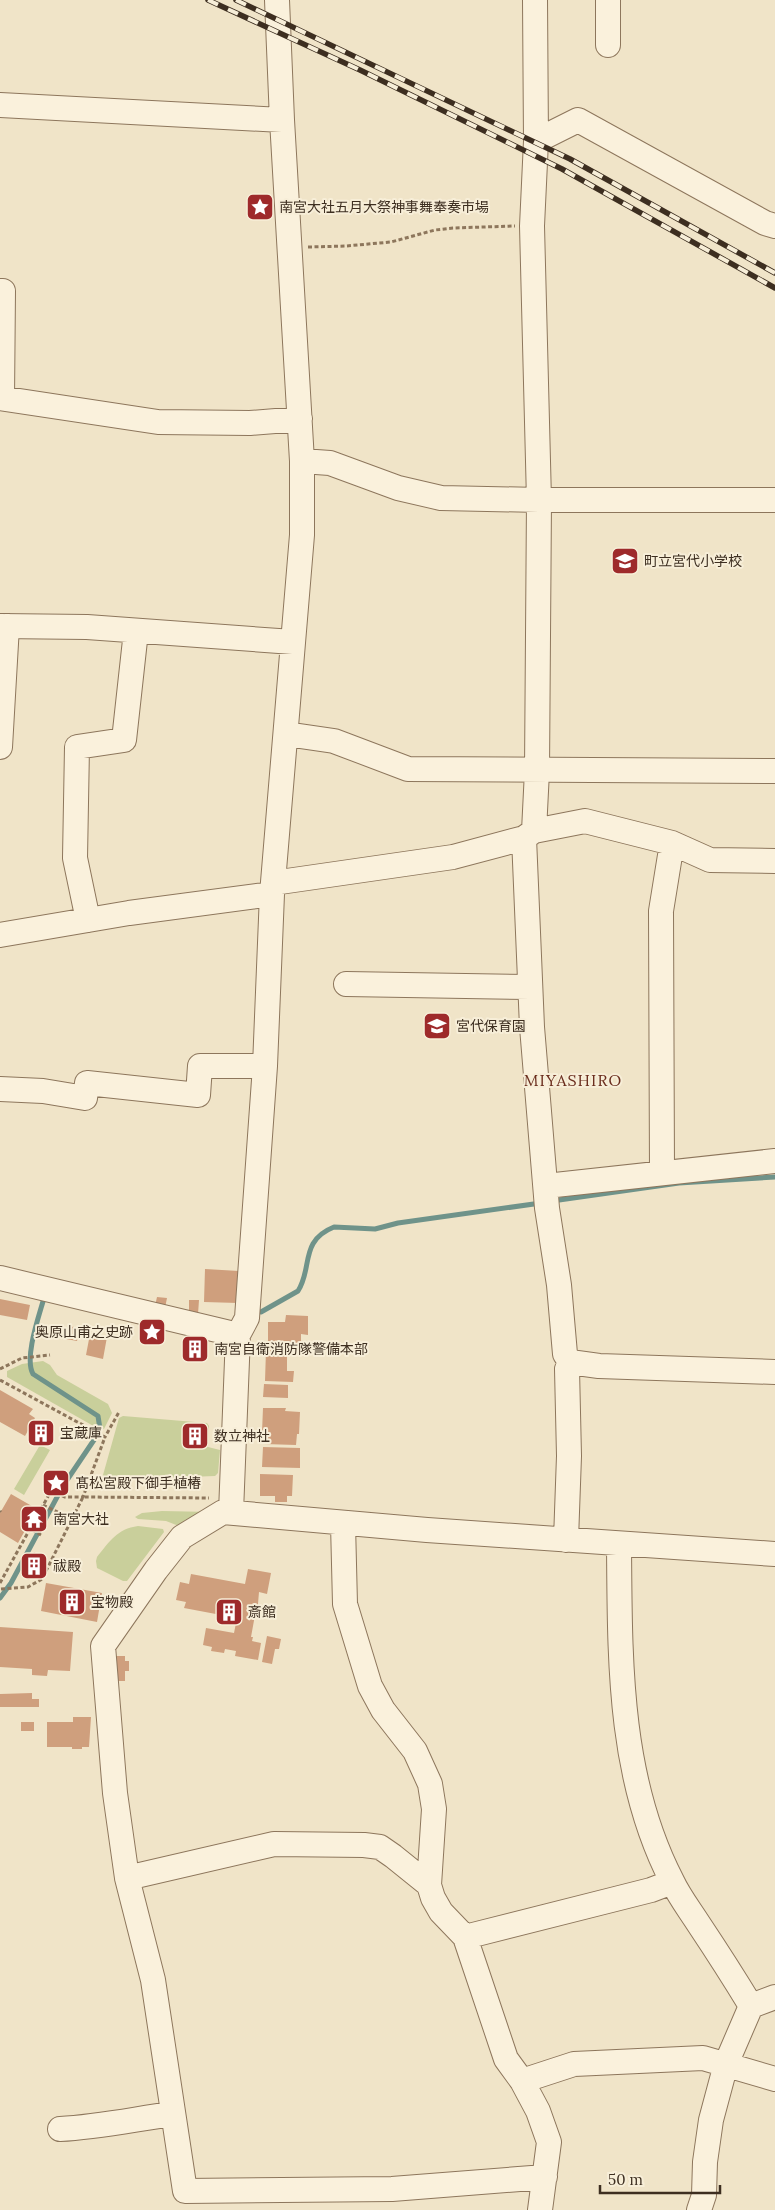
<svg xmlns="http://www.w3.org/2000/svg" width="775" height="2210" font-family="Lora,'Noto Sans JP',serif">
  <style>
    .green { fill: #c9cf9b }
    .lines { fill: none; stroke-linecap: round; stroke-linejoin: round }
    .stream { stroke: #6f938a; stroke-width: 5 }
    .building { fill: #cf9f7d }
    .minor-casing { stroke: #8d765c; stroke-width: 26 }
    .path { stroke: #8d765c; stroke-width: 3; stroke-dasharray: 4 2.5; stroke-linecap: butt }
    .minor { stroke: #faf1dc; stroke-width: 24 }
    .rail-casing { stroke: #3d2e20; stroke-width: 5.5 }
    .rail { stroke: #f7eed8; stroke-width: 4; stroke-dasharray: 11; stroke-linecap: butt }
    .labels { text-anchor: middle; stroke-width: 4; stroke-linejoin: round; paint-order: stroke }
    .poi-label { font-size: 14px; fill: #3d2e20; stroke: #f7eed8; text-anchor: start }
    .quarter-label { font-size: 16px; letter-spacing: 1px; fill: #6b2e1e; stroke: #f7eed8 }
  </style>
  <rect width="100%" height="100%" fill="#f0e4c8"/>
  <path class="green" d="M43 1361 50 1365 57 1375 108 1404 112 1413 104 1429 97 1428 7 1377V1371L22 1364Z
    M123 1416 207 1423 209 1426 208 1447 220 1450 218 1473 215 1476 107 1480 103 1475 119 1418Z
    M40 1445 50 1450 24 1495 14 1489Z
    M162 1511 213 1512 184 1528 166 1521 138 1519 135 1517 142 1513Z
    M138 1526 163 1529 164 1532 127 1581H123L97 1568 96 1561 97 1557C110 1541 117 1529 138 1526Z"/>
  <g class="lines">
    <path class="stream" d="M552 1201 679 1183 775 1177
      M261 1312 298 1291C313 1268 299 1241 334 1227L375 1229 398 1223 541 1203
      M0 1598 11 1583 63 1486 96 1437 100 1429 98 1416 33 1374C24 1358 39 1316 44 1298"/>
  </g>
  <path class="building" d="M205 1269 239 1271 238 1303 204 1302Z
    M157 1297 167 1298 165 1308 155 1306Z
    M0 1299 30 1305 27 1320 0 1315Z
    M189 1300H199L198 1314H189Z
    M286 1315 308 1316V1335L301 1334V1345H294V1349L284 1348V1344H268V1322H285Z
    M68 1326 80 1328 77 1341 66 1339Z
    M90 1334 107 1337 103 1359 86 1355Z
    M189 1339 203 1342 200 1358 186 1356Z
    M266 1350 287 1351V1371H294L293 1382 265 1381Z
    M264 1384 288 1385V1398L263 1397Z
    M0 1390 33 1409 29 1414 35 1418 25 1436 0 1422Z
    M263 1408H286L285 1411 300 1412 299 1434H297L296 1445 264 1444 265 1432H262Z
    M37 1421 53 1431 45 1445 28 1436Z
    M263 1447 300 1448V1468L262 1467Z
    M260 1474 293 1475 292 1496H287V1502H275V1496H260Z
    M11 1494 37 1509 18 1543 0 1532V1513Z
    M34 1552 45 1558 37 1572 35 1570 29 1580 23 1577 29 1567 26 1565Z
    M248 1569 271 1573 267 1594 259 1592 257 1615H255L251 1637H253L252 1641 261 1643 258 1660 235 1656 236 1651 225 1649 224 1653 211 1651 212 1647 203 1645 206 1628 234 1633 237 1618 184 1608 186 1602 176 1600 180 1582 189 1584 191 1574 245 1584Z
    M46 1583 102 1593 97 1622 41 1611Z
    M0 1627 73 1632 70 1671 48 1670 47 1676 32 1675V1669L0 1667Z
    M267 1636 281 1639 279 1649H275L272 1664 262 1662Z
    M111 1656H125V1661H129V1671H125V1681H112Z
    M32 1693V1699H39V1707H0V1694Z
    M73 1717H91L89 1747H82V1749H72V1747H47V1722H73Z
    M21 1722H34V1731H21Z"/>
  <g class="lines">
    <g class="minor-casing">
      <path id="minor" d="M608 0V45
        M0 105 282 120
        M536 141 578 120 765 223 775 226
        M0 291H3L2 398
        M0 398 158 422 250 423 300 419
        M302 461 330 463 398 488 441 498 539 500H775
        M0 626 87 627 293 642
        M286 734 334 741 408 769 775 771
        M0 747 7 626
        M534 831 585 821 672 843 710 860 775 861
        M524 838 532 1027 547 1208 559 1285 565 1354 570 1362 599 1366 775 1372
        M273 883 453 857 524 838 534 831 537 771 539 500 532 226 536 141 535 0
        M88 920 75 858 77 747 124 740 136 631
        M0 935 129 913 272 894
        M346 984 530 987
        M0 1089 43 1091 85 1098 87 1083 198 1095 200 1066H265
        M662 1172 661 911 672 843
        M546 1186 775 1161
        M0 1278 238 1335
        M231 1512 238 1335 247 1318 265 1066 272 894 302 535V461L282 120 277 0
        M343 1524 345 1604 370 1686 383 1710 415 1751 430 1784 434 1809 429 1885
        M566 1540 569 1456 567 1369 570 1362
        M619 1545C620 1659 618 1777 672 1881 679 1896 689 1909 698 1923 716 1950 734 1978 751 2006L726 2064 711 2120 705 2162 704 2195 699 2210
        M127 1878 274 1844 364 1845 380 1847 393 1856 429 1885 433 1898 441 1912 465 1937 506 2059 522 2081 538 2111 549 2142 540 2210
        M465 1937 651 1890 672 1882
        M751 2006 775 1997
        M522 2081 574 2064 703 2058 775 2079
        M60 2129C98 2127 135 2119 172 2114
        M545 2177 392 2189 185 2191 153 1980 127 1878 115 1793 103 1646 156 1570 182 1537 223 1512 427 1530 775 1554"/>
    </g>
    <path class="path" d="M308 247 346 246 391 242 435 230 453 228 515 226
      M0 1369 22 1358 50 1355
      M0 1380 105 1437 119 1412
      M43 1505 72 1519 83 1497 209 1498
      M0 1511 1 1512
      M32 1530 41 1535
      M0 1583 51 1491 65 1497H83L105 1437
      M1 1589 28 1587 42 1579 72 1519"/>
    <use href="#minor" class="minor"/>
    <g class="rail-casing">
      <path id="rail" d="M208 0 360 70 562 169 775 288
        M236 0 570 159 775 273"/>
    </g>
    <use href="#rail" class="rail"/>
  </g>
  <defs>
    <g id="sight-square" transform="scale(1.4375)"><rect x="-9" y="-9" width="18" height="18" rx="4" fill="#9e2a2b" stroke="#f7eed8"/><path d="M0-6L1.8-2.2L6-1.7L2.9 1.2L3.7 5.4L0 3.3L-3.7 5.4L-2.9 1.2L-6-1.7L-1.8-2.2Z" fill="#fff"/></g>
    <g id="school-square" transform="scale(1.4375)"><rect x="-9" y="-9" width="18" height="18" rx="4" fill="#9e2a2b" stroke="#f7eed8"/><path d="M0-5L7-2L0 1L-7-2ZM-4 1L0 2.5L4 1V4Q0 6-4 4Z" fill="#fff"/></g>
    <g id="building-square" transform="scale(1.4375)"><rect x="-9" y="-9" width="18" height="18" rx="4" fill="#9e2a2b" stroke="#f7eed8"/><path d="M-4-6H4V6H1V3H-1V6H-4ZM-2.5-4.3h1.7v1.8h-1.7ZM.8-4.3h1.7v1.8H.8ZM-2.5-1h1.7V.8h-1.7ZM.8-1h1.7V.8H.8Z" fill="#fff"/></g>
    <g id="temple-square" transform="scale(1.4375)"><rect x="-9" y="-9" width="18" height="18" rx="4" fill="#9e2a2b" stroke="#f7eed8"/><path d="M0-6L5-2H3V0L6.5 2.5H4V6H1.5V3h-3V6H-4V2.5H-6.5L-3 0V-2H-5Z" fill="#fff"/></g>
  </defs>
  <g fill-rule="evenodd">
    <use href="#sight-square" x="260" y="207"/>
    <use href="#school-square" x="625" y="561"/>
    <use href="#school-square" x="437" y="1026"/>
    <use href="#sight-square" x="152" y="1332"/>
    <use href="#building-square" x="195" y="1349"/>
    <use href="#building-square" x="41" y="1433"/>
    <use href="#building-square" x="195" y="1436"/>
    <use href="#sight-square" x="56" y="1483"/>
    <use href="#temple-square" x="34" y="1519"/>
    <use href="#building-square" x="34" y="1566"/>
    <use href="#building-square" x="72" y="1602"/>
    <use href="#building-square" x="229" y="1612"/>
  </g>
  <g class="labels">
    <g class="poi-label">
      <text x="279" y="212">南宮大社五月大祭神事舞奉奏市場</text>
      <text x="644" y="566">町立宮代小学校</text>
      <text x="456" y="1031">宮代保育園</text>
      <text x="133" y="1337" text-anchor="end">奥原山甫之史跡</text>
      <text x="214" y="1354">南宮自衛消防隊警備本部</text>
      <text x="60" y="1438">宝蔵庫</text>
      <text x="214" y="1441">数立神社</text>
      <text x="75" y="1488">髙松宮殿下御手植椿</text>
      <text x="53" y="1524">南宮大社</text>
      <text x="53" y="1571">祓殿</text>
      <text x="91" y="1607">宝物殿</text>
      <text x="248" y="1617">斎館</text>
    </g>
    <g class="quarter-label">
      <text x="573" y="1086">MIYASHIRO</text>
    </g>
  </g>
  <path d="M600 2185v8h120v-8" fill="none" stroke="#3d2e20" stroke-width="2.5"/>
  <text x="608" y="2185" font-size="15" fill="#3d2e20" stroke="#f7eed8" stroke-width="4" paint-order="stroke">50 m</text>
</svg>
